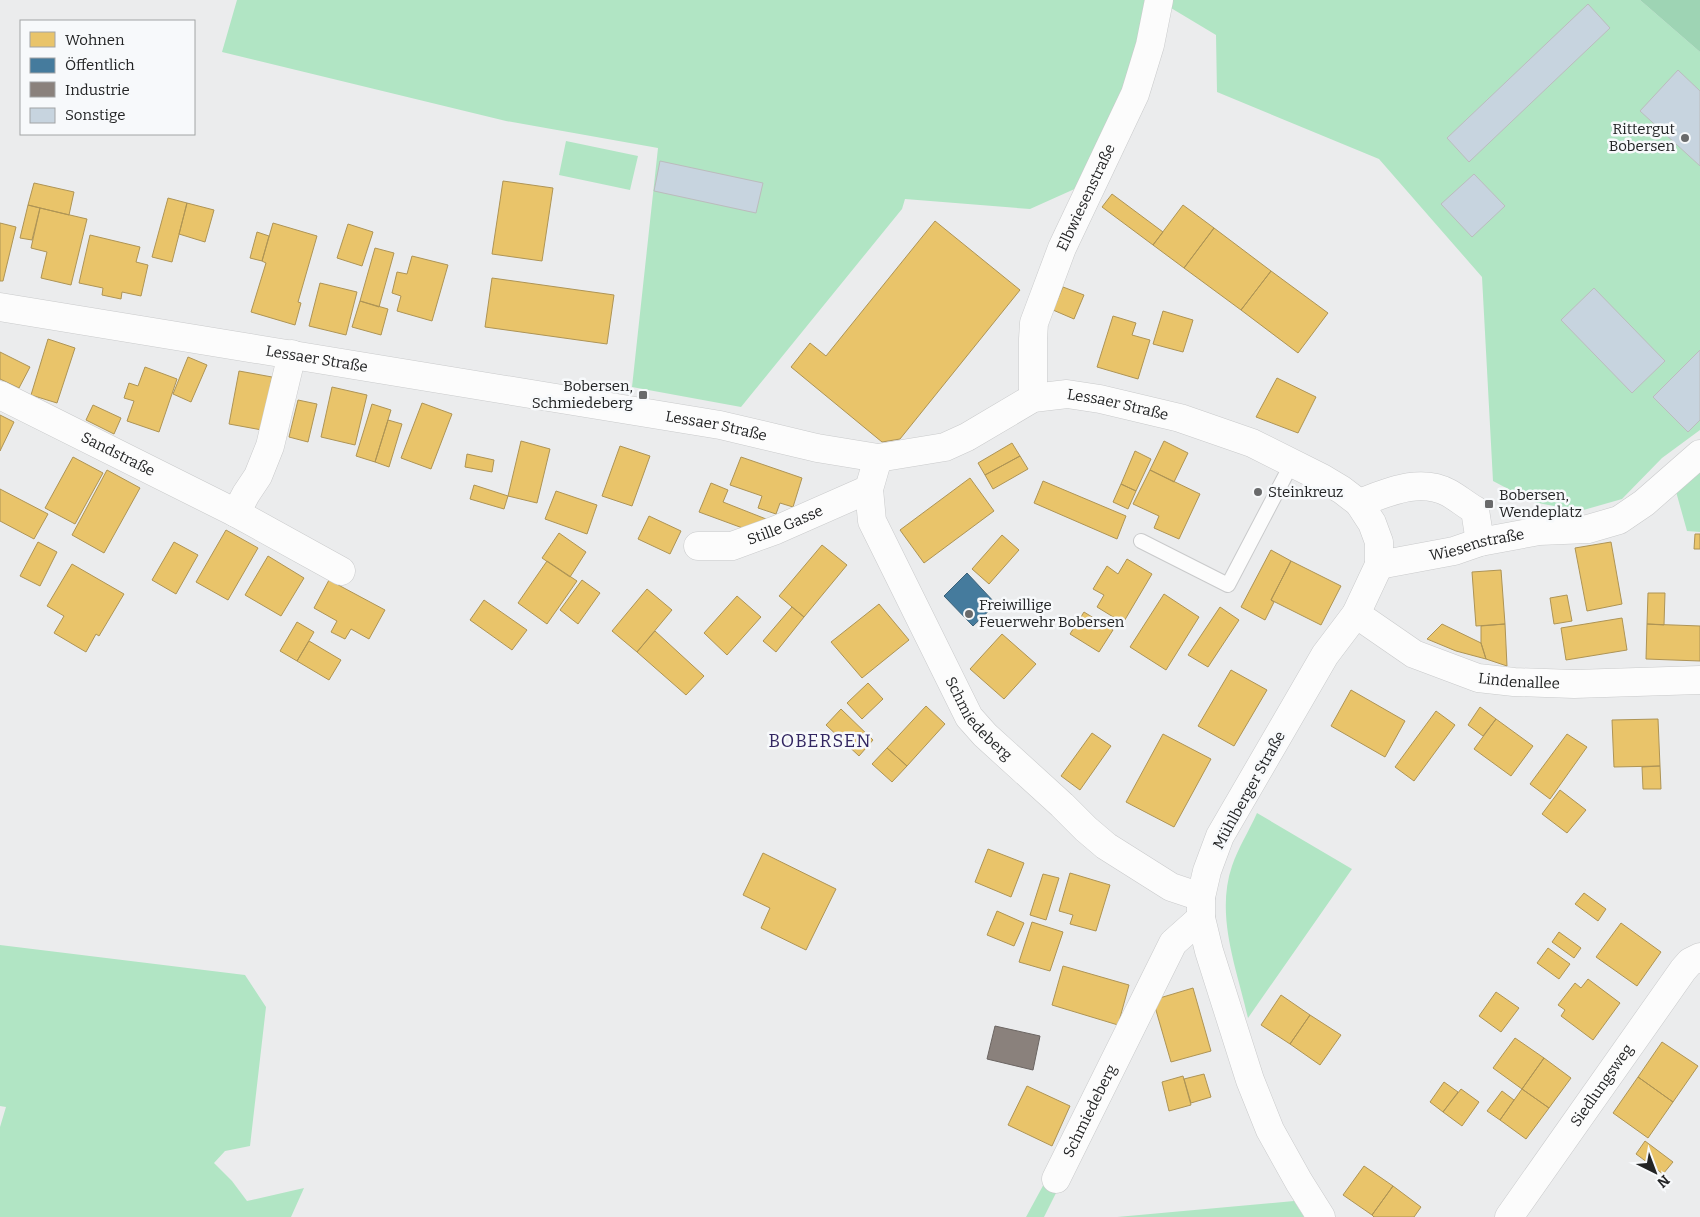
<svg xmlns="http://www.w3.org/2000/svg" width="1700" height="1217" font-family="Bitter,serif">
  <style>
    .green { fill: #b1e5c4 }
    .forest { fill: #9ed4b4 }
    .homes { fill: #e9c46a; stroke: #ae9455 }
    .public { fill: #457b9d; stroke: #3b6179 }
    .industry { fill: #8a817c; stroke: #6b6562 }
    .building { fill: #c7d4df; stroke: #bbbcbd }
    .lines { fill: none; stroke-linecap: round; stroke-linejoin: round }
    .service-casing { stroke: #c9cacb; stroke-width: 16 }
    .minor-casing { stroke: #c9cacb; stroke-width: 29 }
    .service { stroke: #fcfcfc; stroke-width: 14 }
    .minor { stroke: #fcfcfc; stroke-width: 28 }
    .poi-dot { fill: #696a6b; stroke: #f7f9fb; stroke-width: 2 }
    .labels { text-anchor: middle; stroke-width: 5; stroke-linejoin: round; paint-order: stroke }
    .poi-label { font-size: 15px; fill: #232425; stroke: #f7f9fb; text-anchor: start }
    .street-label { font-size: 15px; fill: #232425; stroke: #f7f9fb }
    .quarter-label { font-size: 18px; letter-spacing: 1px; fill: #322661; stroke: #f7f9fb }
  </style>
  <rect width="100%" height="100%" fill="#ebeced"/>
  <path class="green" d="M237 0H1149L1138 43 1116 109 1079 187 1030 209 905 199 902 209 741 407 632 387 658 148 506 121 222 52Z
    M1167 0H1640L1700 52V430L1662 458 1622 499 1580 511 1533 502 1493 481 1482 277 1379 159 1217 92 1216 35 1166 5Z
    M566 141 638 156 630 190 559 175Z
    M1700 466V532L1687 531 1675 488Z
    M1257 813 1352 869 1248 1018C1237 969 1215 916 1232 866 1238 848 1249 831 1257 813Z
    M0 945 245 975 266 1007 250 1146 225 1151 214 1163 232 1181 247 1201 304 1188 291 1217H0V1127L6 1107 0 1106Z
    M1045 1182 1059 1187 1044 1217H1026Z
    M1294 1201 1304 1217H1117Z"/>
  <path class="forest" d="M1640 0H1700V52Z"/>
  <path class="homes" d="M503 181 553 188 542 261 492 254Z
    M34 183 74 192 69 215 28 205Z
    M1112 194 1163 232 1153 245 1102 207Z
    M168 198 187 203 172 262 152 257Z
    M187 203 214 210 205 242 179 234Z
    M28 205 40 208 32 240 20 238Z
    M1183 205 1214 228 1184 268 1153 245Z
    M40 208 87 219 71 285 41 278 47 252 31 248Z
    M935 221 1020 290 900 439 882 442 791 367 810 343 826 356Z
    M0 223 16 227 3 281H0Z
    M273 223 317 236 298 302 301 303 295 325 251 312 266 263 262 261Z
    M348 224 373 232 362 266 337 258Z
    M1214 228 1271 271 1241 310 1184 268Z
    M257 232 269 236 262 261 250 258Z
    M90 235 140 247 136 262 148 265 141 296 122 292 121 299 102 295 103 288 79 283Z
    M375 248 394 253 379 307 360 301Z
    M412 256 448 265 432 321 397 311 401 296 392 293 397 272 407 274Z
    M1271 271 1328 313 1298 353 1241 310Z
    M492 278 614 295 607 344 485 327Z
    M320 283 357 292 346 335 309 326Z
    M1063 287 1084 295 1074 319 1053 310Z
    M360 301 388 309 381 335 352 327Z
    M1163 311 1193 320 1183 352 1153 344Z
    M1113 316 1136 323 1132 335 1150 340 1138 379 1097 367Z
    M48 339 75 348 57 403 31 395Z
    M0 352 30 367 19 388 0 379Z
    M188 357 207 365 191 402 173 394Z
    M145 367 177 379 159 432 127 421 134 401 124 398 129 383 138 386Z
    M239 371 272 377 262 430 229 424Z
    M1277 378 1316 397 1298 433 1256 417Z
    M332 387 367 395 355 445 321 437Z
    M298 400 317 404 308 442 289 437Z
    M422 403 452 414 431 469 401 458Z
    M372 404 391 410 375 462 356 456Z
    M93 405 121 418 114 434 86 420Z
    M0 415 14 422 0 451Z
    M388 420 402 424 389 467 375 462Z
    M521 441 550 449 537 503 508 496Z
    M1164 441 1188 453 1174 482 1150 470Z
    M1012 443 1020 456 985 475 978 463Z
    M620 446 650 456 632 506 602 496Z
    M1135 451 1151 459 1136 491 1121 484Z
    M467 454 494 460 492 472 465 467Z
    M1020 456 1028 469 993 489 985 475Z
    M73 457 103 473 75 524 45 508Z
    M741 457 802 478 793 507 780 503 776 514 758 508 762 496 730 485Z
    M107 470 140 488 104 553 72 535Z
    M1150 470 1200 494 1179 539 1154 528 1159 516 1133 504Z
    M970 478 994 511 924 563 900 530Z
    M1043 481 1126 516 1117 539 1034 503Z
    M711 483 728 490 723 502 766 519 748 530 699 512Z
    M1121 484 1136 491 1128 509 1113 502Z
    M474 485 508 496 504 509 470 499Z
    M0 489 48 514 34 539 0 521Z
    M556 491 597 505 587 534 545 519Z
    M649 516 681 531 670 554 638 539Z
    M226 530 258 548 228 600 196 582Z
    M559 533 586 552 570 577 542 558Z
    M1695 534H1700V549H1694Z
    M1002 535 1019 550 989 584 972 569Z
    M38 542 57 552 40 586 20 576Z
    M174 542 198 555 176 594 152 580Z
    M1611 542 1622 604 1587 611 1575 548Z
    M822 545 847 565 804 617 779 596Z
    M1271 550 1291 561 1271 600 1274 602 1265 620 1241 607Z
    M268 556 304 578 281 616 245 595Z
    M1127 559 1152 574 1123 623 1097 607 1104 595 1093 589 1107 566 1118 574Z
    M547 561 577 581 547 624 518 603Z
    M1291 561 1341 586 1321 625 1271 600Z
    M72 564 124 594 99 636 96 634 86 652 54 633 64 616 47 606Z
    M1501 570 1505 624 1476 626 1472 572Z
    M329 580 385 610 369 639 351 629 345 639 331 632 337 621 314 608Z
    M582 580 600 593 578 624 560 610Z
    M647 589 672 610 637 652 612 631Z
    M1648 593H1665L1664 625 1647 624Z
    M1164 594 1199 617 1166 670 1130 647Z
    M1567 595 1572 621 1554 624 1550 598Z
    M737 596 761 617 727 655 704 633Z
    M484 600 527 630 512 650 470 620Z
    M879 604 909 640 862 678 831 642Z
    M792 607 804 617 776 652 763 641Z
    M1220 607 1239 620 1208 667 1188 655Z
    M1084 612 1113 630 1099 652 1070 634Z
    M1622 618 1627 650 1566 660 1561 628Z
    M297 622 314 632 297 661 280 651Z
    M1442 624 1481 643 1486 659 1456 651 1427 639Z
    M1505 624 1507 666 1486 659 1481 643V626Z
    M1647 624 1700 626V661L1646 659Z
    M655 631 704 676 686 695 637 652Z
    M1002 634 1036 664 1004 699 970 669Z
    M309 641 341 660 329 680 297 661Z
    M1231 670 1267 690 1234 746 1198 726Z
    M868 683 883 699 862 719 847 703Z
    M1351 690 1405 721 1385 757 1331 726Z
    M926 706 945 724 907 766 887 748Z
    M1480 707 1496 719 1483 736 1468 725Z
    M841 709 873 740 859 756 826 725Z
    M1436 711 1455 725 1414 781 1395 767Z
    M1496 719 1533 746 1511 776 1474 749Z
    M1658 719 1660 766 1614 767 1612 720Z
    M1092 733 1111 746 1080 790 1061 776Z
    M1163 734 1211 759 1174 827 1126 802Z
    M1567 734 1587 747 1550 799 1530 784Z
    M887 748 907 766 892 782 872 764Z
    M1660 766 1661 789H1643L1642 767Z
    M1560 790 1586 810 1567 833 1542 814Z
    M988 849 1024 863 1011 897 975 882Z
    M763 853 836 889 806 950 761 928 770 908 743 895Z
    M1070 873 1110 885 1096 931 1070 924 1073 915 1059 911Z
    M1043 874 1059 878 1046 920 1030 915Z
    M1584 893 1606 909 1598 921 1575 904Z
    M997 911 1024 923 1014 946 987 935Z
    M1032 922 1063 932 1050 971 1019 962Z
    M1621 923 1661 952 1637 986 1596 957Z
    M1559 932 1581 948 1574 958 1552 942Z
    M1548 948 1570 964 1559 979 1537 963Z
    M1063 966 1129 985 1118 1025 1052 1005Z
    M1588 979 1620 1003 1593 1040 1561 1016 1565 1010 1558 1005 1575 983 1581 988Z
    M1193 988 1211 1051 1171 1062 1153 1000Z
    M1496 992 1519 1008 1501 1032 1479 1016Z
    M1281 995 1310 1015 1290 1044 1261 1025Z
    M1310 1015 1341 1035 1320 1065 1290 1044Z
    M1515 1038 1544 1058 1522 1089 1493 1068Z
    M1662 1042 1698 1066 1673 1102 1638 1077Z
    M1544 1058 1571 1078 1549 1108 1522 1089Z
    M1204 1074 1211 1097 1191 1103 1184 1079Z
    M1183 1076 1191 1105 1169 1111 1162 1082Z
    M1638 1077 1673 1102 1648 1138 1613 1113Z
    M1444 1082 1458 1092 1443 1112 1430 1102Z
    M1027 1086 1070 1106 1052 1146 1008 1125Z
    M1461 1089 1479 1102 1462 1126 1443 1112Z
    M1522 1089 1549 1108 1526 1139 1500 1120Z
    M1502 1091 1514 1100 1500 1120 1487 1111Z
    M1645 1141 1673 1162 1663 1174 1636 1154Z
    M1364 1166 1393 1186 1372 1215 1343 1195Z
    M1393 1186 1421 1207 1414 1217H1374L1372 1215Z"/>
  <path class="public" d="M967 573 996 604 973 626 944 596Z"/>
  <path class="industry" d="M995 1026 1040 1036 1033 1070 987 1059Z"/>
  <path class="building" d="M1588 4 1610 28 1469 162 1447 138Z
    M1678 70 1700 91V166L1640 111Z
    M660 161 763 183 756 213 654 191Z
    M1474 174 1505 206 1472 237 1441 204Z
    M1594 288 1665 361 1632 393 1561 320Z
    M1700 350V420L1688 432 1653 397Z"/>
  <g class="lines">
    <g class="service-casing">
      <path id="service" d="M1141 541 1228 585 1292 463"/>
    </g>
    <g class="minor-casing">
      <g id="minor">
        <path id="s1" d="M0 307 720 425 817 448 878 458 945 447 967 437 1033 398 1067 394 1100 399 1180 418 1252 443 1322 478 1342 490 1359 503 1372 523 1379 542V565L1356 614 1325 655 1220 836 1207 871 1201 897V918L1209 951 1250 1080 1270 1130 1299 1182 1321 1217"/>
        <path id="s2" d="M0 395 236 513 341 571"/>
        <path id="s3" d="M1033 398V339L1034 323 1062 248 1135 94 1150 45 1159 0"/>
        <path id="s4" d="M878 458 869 489 872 521 969 717 985 735 1062 805 1086 829 1106 846 1171 887 1201 897"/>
        <path d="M1359 503C1387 493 1419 477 1449 493 1458 498 1466 505 1475 510L1480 542"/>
        <path d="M236 513 246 494 258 476 270 446 292 354"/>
        <path id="s5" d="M698 546H732L776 530 869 489"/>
        <path id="s6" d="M1379 565 1454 551 1480 542 1539 531 1588 529 1619 520 1644 503 1700 454"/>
        <path id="s7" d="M1356 614 1414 654 1478 678 1514 682 1574 684 1700 680"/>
        <path id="s8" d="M1056 1179 1173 943 1201 918"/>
        <path id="s9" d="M1509 1217 1683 970 1690 962 1700 957"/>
      </g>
    </g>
    <use href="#service" class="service"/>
    <use href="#minor" class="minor"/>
  </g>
  <g class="poi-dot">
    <circle cx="1685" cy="138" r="5"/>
    <rect x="638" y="390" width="10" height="10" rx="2.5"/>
    <circle cx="1258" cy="492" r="5"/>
    <rect x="1484" y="499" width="10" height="10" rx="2.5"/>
    <circle cx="969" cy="614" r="5"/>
  </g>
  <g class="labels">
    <g class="poi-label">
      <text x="1675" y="134" text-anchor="end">Rittergut<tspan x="1675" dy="17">Bobersen</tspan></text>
      <text x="633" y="391" text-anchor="end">Bobersen,<tspan x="633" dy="17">Schmiedeberg</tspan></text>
      <text x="1268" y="497">Steinkreuz</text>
      <text x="1499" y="500">Bobersen,<tspan x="1499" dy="17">Wendeplatz</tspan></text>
      <text x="979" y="610">Freiwillige<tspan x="979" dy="17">Feuerwehr Bobersen</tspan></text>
    </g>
    <g class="street-label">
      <text dy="5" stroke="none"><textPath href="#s3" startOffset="211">Elbwiesenstraße</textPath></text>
      <text dy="5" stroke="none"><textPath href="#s1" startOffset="321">Lessaer Straße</textPath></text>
      <text dy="5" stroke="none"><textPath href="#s1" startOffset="1146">Lessaer Straße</textPath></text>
      <text dy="5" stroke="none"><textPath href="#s1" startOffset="726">Lessaer Straße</textPath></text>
      <text dy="5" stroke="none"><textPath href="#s2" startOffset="132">Sandstraße</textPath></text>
      <text dy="5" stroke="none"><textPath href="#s5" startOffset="91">Stille Gasse</textPath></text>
      <text dy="5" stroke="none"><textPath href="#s6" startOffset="100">Wiesenstraße</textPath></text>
      <text dy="5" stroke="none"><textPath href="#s7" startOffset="180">Lindenallee</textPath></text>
      <text dy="5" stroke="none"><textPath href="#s4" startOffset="290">Schmiedeberg</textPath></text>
      <text transform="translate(1249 790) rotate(-61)" y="5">Mühlberger Straße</text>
      <text dy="5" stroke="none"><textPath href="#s9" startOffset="161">Siedlungsweg</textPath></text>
      <text dy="5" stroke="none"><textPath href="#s8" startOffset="76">Schmiedeberg</textPath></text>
    </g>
    <g class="quarter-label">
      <text x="820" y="747">BOBERSEN</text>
    </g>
  </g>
  <rect x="20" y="20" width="175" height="115" fill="#f7f9fb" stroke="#a2a4a5"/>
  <rect x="30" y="32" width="25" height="15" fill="#e9c46a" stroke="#a2a4a5"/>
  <text x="65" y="45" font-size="15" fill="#232425">Wohnen</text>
  <rect x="30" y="58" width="25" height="15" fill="#457b9d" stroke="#a2a4a5"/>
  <text x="65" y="70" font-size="15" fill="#232425">Öffentlich</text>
  <rect x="30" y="82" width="25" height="15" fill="#8a817c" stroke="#a2a4a5"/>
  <text x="65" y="95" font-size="15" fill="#232425">Industrie</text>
  <rect x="30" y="108" width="25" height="15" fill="#c7d4df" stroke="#a2a4a5"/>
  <text x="65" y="120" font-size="15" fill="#232425">Sonstige</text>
  <g transform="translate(1655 1172) rotate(138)" stroke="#f7f9fb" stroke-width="4" paint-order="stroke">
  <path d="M0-4L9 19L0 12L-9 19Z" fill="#232425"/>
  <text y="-8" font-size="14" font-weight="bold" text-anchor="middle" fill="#232425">N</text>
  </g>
</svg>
